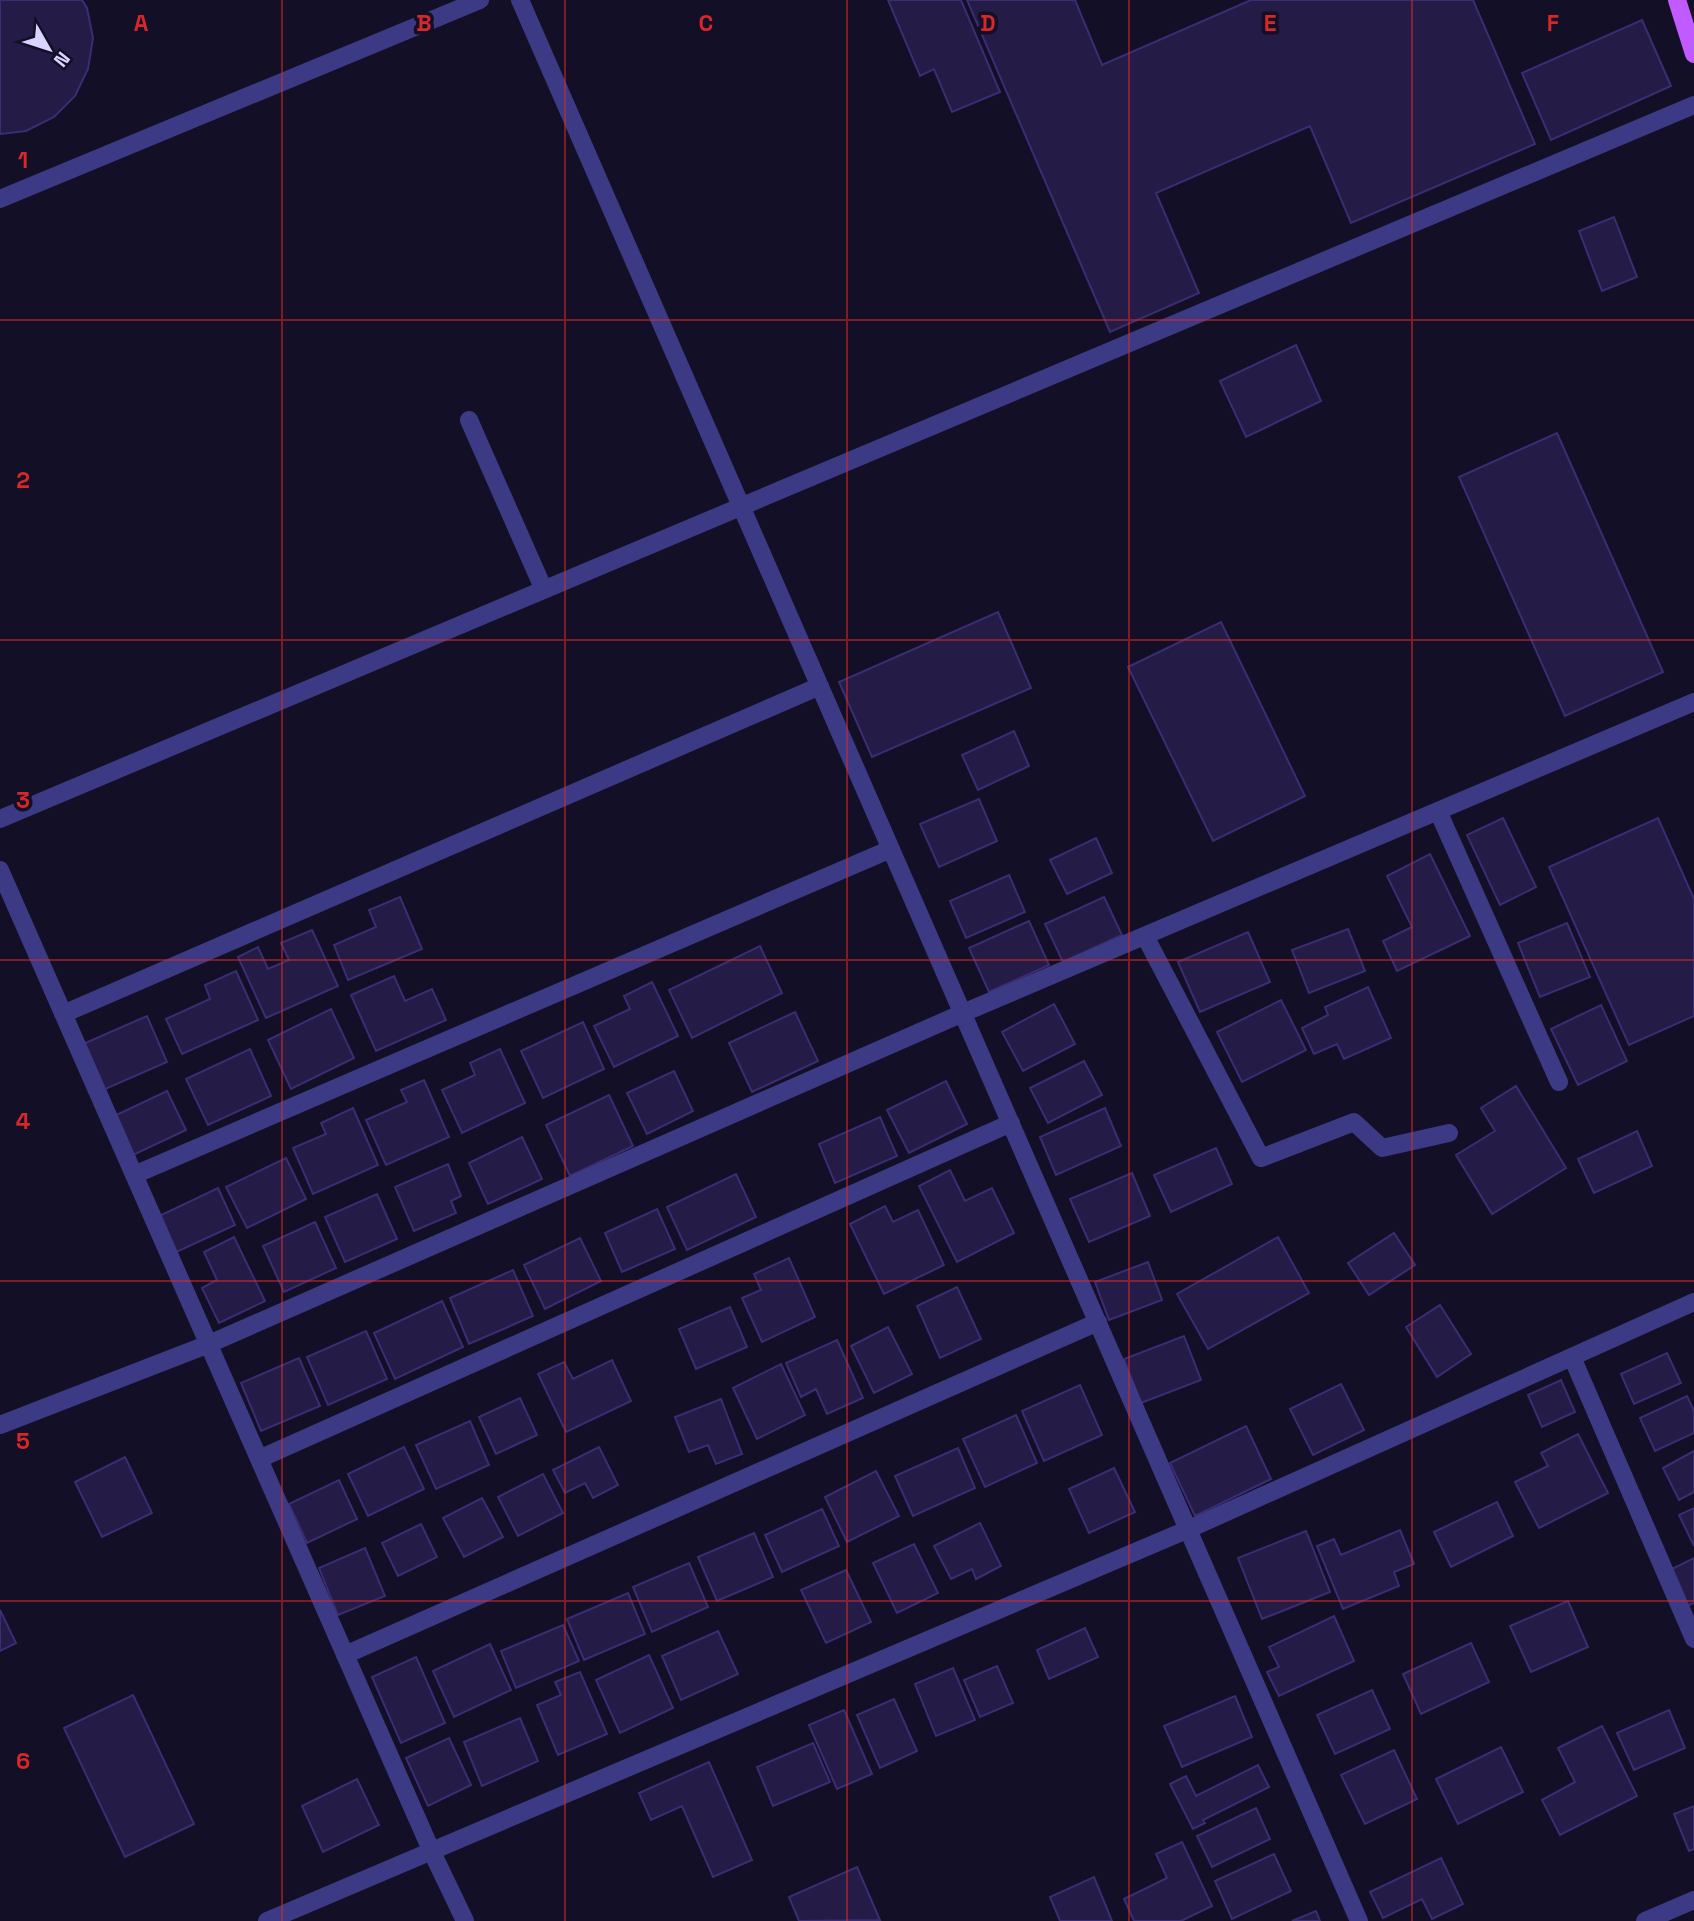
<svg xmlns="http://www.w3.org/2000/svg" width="1694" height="1921" font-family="'Space Grotesk',sans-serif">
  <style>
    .building { fill: #241b47; stroke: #3b2d73; stroke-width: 2 }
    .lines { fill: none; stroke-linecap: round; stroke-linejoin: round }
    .minor { stroke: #3d3a85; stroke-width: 18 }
    .major { stroke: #c25bff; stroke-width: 18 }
    .grid { fill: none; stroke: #d62828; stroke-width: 2; stroke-opacity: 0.55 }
    .grid-label { font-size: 23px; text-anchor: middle; font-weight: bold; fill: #d62828; stroke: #130f26; stroke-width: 7; stroke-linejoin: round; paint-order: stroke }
  </style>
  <rect width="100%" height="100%" fill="#130f26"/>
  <path class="building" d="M0 0H82L87 8 93 38 88 69 75 96 54 117 26 131 0 134Z
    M888 0H961L1000 92 952 112 934 69 920 76Z
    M967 0H1075L1102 65 1251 0H1473L1535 144 1351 223 1310 126 1156 193 1199 293 1110 332Z
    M1642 20 1671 86 1551 140 1522 73Z
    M1614 217 1637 277 1602 291 1579 231Z
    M1296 345 1321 401 1246 437 1220 381Z
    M1557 433 1663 672 1565 716 1459 477Z
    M998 612 1031 688 872 757 839 682Z
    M1221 622 1305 796 1213 841 1128 667Z
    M1014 731 1029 766 978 790 962 755Z
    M979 799 997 841 939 867 920 824Z
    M1503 818 1536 887 1500 905 1467 835Z
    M1658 818 1694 899V1016L1629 1045 1549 867Z
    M1096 838 1112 873 1067 894 1050 860Z
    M1430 854 1470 936 1397 971 1383 941 1412 927 1387 876Z
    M1009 875 1025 912 966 938 950 901Z
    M400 897 422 949 348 980 334 945 376 927 369 910Z
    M1104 897 1122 935 1063 962 1045 924Z
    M1029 921 1049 965 989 992 969 948Z
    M1567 923 1590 977 1540 997 1518 943Z
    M1348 929 1365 971 1309 993 1292 950Z
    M312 930 338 986 266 1018 238 957 258 947 268 969 289 960 281 943Z
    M1248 932 1270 982 1200 1012 1178 962Z
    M760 946 782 993 692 1038 669 990Z
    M236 971 258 1020 182 1054 166 1019 210 999 205 985Z
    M394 976 405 1001 432 989 446 1020 376 1051 351 995Z
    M652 982 678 1036 614 1067 594 1026 630 1009 624 996Z
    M1368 987 1391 1038 1344 1059 1337 1044 1314 1054 1302 1028 1328 1015 1325 1007Z
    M1281 1000 1306 1050 1242 1082 1217 1032Z
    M1054 1004 1075 1044 1023 1071 1002 1032Z
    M1601 1005 1627 1061 1578 1085 1551 1029Z
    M331 1009 354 1058 291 1089 268 1040Z
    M795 1012 818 1061 752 1092 729 1043Z
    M147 1016 167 1062 103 1090 83 1044Z
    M583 1022 604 1069 543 1098 521 1051Z
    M250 1049 271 1096 208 1125 186 1079Z
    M500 1049 525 1103 462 1133 442 1090 475 1075 470 1063Z
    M1084 1061 1102 1095 1048 1123 1030 1088Z
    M674 1071 693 1111 647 1134 627 1093Z
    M424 1080 449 1137 386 1165 366 1120 407 1102 401 1090Z
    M946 1081 967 1124 909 1153 887 1110Z
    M1516 1086 1566 1168 1492 1214 1456 1155 1495 1131 1481 1108Z
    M167 1091 186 1130 131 1156 112 1117Z
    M609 1095 633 1146 570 1176 546 1125Z
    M353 1108 378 1165 313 1194 293 1148 326 1134 321 1123Z
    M1105 1108 1121 1146 1056 1175 1040 1137Z
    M880 1117 897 1156 835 1183 819 1144Z
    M1637 1131 1652 1166 1594 1193 1578 1159Z
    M522 1137 542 1179 488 1204 469 1163Z
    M1216 1148 1232 1184 1171 1212 1154 1175Z
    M286 1158 306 1199 247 1228 226 1187Z
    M448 1164 461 1196 451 1201 456 1213 414 1231 395 1187Z
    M950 1170 965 1201 992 1188 1014 1233 957 1262 919 1186Z
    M1132 1173 1150 1216 1089 1242 1070 1199Z
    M736 1174 756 1217 687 1250 667 1207Z
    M218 1188 235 1225 172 1254 155 1218Z
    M377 1194 397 1239 345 1262 325 1217Z
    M885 1206 893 1222 918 1210 944 1265 884 1294 850 1224Z
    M657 1209 675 1249 622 1272 605 1233Z
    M315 1222 336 1268 284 1292 263 1246Z
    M1394 1233 1415 1265 1369 1295 1348 1263Z
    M234 1237 265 1301 219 1323 202 1288 217 1280 204 1252Z
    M1278 1237 1309 1293 1208 1349 1177 1294Z
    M580 1238 601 1281 545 1309 524 1265Z
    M789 1258 815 1317 762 1342 742 1298 761 1290 754 1274Z
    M1148 1262 1162 1300 1109 1320 1095 1282Z
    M513 1270 533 1316 469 1344 450 1298Z
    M957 1287 981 1339 940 1358 917 1306Z
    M442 1301 463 1347 395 1379 374 1333Z
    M1440 1305 1471 1354 1437 1377 1406 1327Z
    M730 1307 747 1347 696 1369 679 1329Z
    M888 1327 912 1374 874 1393 851 1346Z
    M366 1331 387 1379 328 1405 307 1357Z
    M1184 1336 1201 1380 1141 1403 1124 1359Z
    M837 1340 863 1398 827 1414 816 1389 801 1397 786 1363Z
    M1667 1353 1681 1383 1634 1404 1621 1374Z
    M299 1358 320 1406 261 1431 241 1383Z
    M612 1360 631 1401 566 1432 538 1374 564 1362 573 1379Z
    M781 1364 805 1415 757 1439 733 1388Z
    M1561 1380 1575 1412 1542 1427 1528 1395Z
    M1341 1384 1364 1430 1313 1455 1290 1409Z
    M1080 1385 1102 1435 1044 1461 1022 1411Z
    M1687 1396 1694 1411V1433L1655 1451 1640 1418Z
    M520 1398 537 1435 496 1454 479 1417Z
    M721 1399 742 1454 716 1464 708 1445 689 1452 675 1417Z
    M1016 1415 1037 1463 985 1487 963 1439Z
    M470 1421 489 1465 436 1489 416 1445Z
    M1246 1426 1271 1479 1195 1516 1170 1463Z
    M1578 1434 1608 1493 1539 1528 1515 1482 1548 1466 1541 1453Z
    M404 1447 424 1489 368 1516 348 1474Z
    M599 1447 618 1485 593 1498 585 1483 565 1493 553 1470Z
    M958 1448 975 1488 913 1516 895 1476Z
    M1694 1451V1492L1679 1500 1663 1468Z
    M125 1457 152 1513 102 1537 75 1482Z
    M1114 1468 1135 1512 1089 1533 1069 1489Z
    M876 1471 899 1516 847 1542 825 1497Z
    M543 1474 563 1513 518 1536 498 1497Z
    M339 1480 357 1519 307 1543 289 1504Z
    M482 1498 503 1537 464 1557 443 1518Z
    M1497 1502 1513 1536 1451 1567 1434 1532Z
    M1694 1508V1546L1679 1515Z
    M822 1509 839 1546 782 1572 765 1535Z
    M980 1523 1001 1566 976 1579 972 1569 951 1579 934 1546Z
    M421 1524 437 1557 398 1576 382 1543Z
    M1400 1530 1414 1564 1394 1572 1399 1586 1343 1609 1317 1546 1334 1539 1341 1555Z
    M1306 1531 1330 1592 1262 1619 1238 1558Z
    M754 1533 773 1577 717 1601 698 1557Z
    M914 1544 938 1593 897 1613 873 1563Z
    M365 1548 385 1596 338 1615 319 1568Z
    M1694 1558V1603L1687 1606 1670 1570Z
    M689 1563 708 1607 652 1632 633 1587Z
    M846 1570 871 1622 826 1643 801 1590Z
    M628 1593 645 1634 584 1660 567 1619Z
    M1568 1601 1588 1647 1531 1672 1510 1626Z
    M0 1610 16 1643 0 1651Z
    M1334 1616 1354 1661 1279 1696 1267 1672 1279 1667 1269 1647Z
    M563 1625 579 1661 516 1688 501 1651Z
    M1085 1628 1098 1657 1049 1679 1037 1650Z
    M718 1631 738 1674 681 1700 662 1656Z
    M1471 1643 1489 1682 1421 1714 1403 1674Z
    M490 1644 511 1690 454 1717 433 1671Z
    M649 1655 673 1708 620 1733 596 1680Z
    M416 1657 445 1723 401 1743 372 1677Z
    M997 1666 1013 1703 980 1717 964 1680Z
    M953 1668 975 1720 936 1736 915 1684Z
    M580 1672 607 1734 558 1755 537 1705 561 1695 555 1682Z
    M1372 1690 1390 1729 1335 1754 1317 1715Z
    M133 1695 194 1824 125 1857 64 1728Z
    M1235 1696 1252 1737 1182 1767 1164 1726Z
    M894 1699 917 1751 880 1768 857 1715Z
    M844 1710 872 1774 837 1789 809 1725Z
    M1669 1710 1685 1748 1634 1770 1617 1733Z
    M520 1718 538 1761 482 1786 464 1742Z
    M1602 1726 1637 1796 1560 1835 1542 1800 1575 1782 1558 1748Z
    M449 1738 471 1785 428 1806 406 1758Z
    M813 1743 830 1782 773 1806 757 1767Z
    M1501 1747 1523 1792 1458 1824 1436 1779Z
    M1394 1750 1417 1799 1365 1824 1341 1775Z
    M709 1762 752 1860 713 1877 682 1806 651 1820 639 1793Z
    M1258 1765 1269 1787 1203 1820 1205 1823 1193 1829 1170 1784 1186 1776 1196 1796Z
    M357 1779 379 1825 323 1852 302 1806Z
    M1694 1806V1849L1689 1851 1674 1814Z
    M1256 1808 1270 1839 1212 1867 1197 1836Z
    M1182 1842 1212 1906 1181 1921H1134L1124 1899 1167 1878 1156 1854Z
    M1274 1854 1291 1891 1232 1919 1215 1881Z
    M1441 1858 1463 1904 1432 1919 1422 1899 1383 1918 1370 1892Z
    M857 1867 880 1920 799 1921 789 1897Z
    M1094 1877 1112 1921H1060L1050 1897Z
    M1316 1911 1320 1921H1292Z"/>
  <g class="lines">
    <path class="minor" d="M520 0 1359 1921
      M0 199 480 0
      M469 420 544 590
      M1438 811 1559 1082
      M0 819 1694 105
      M0 870 431 1850 465 1921
      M1145 936 1261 1158 1354 1122 1382 1148 1449 1133
      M63 1014 820 686
      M134 1175 891 849
      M1572 1357 1694 1639
      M0 1425 209 1344 963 1013 1694 702
      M259 1459 1011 1123
      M345 1655 1098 1322
      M267 1921 1189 1529 1694 1302
      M1645 1921 1694 1900"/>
    <path class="major" d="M1677 0 1694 54"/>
  </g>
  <path class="grid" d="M282 0V1921M565 0V1921M847 0V1921M1129 0V1921M1412 0V1921M0 320H1694M0 640H1694M0 960H1694M0 1281H1694M0 1601H1694"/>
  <g class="grid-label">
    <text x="141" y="31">A</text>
    <text x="424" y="31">B</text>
    <text x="706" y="31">C</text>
    <text x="988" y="31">D</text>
    <text x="1270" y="31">E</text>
    <text x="1553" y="31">F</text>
    <text x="23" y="168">1</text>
    <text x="23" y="488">2</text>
    <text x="23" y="808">3</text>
    <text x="23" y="1129">4</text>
    <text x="23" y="1449">5</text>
    <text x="23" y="1769">6</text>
  </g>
  <g transform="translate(49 49) rotate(129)" stroke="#130f26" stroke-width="5" paint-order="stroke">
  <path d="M0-5L12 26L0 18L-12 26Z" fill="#d9d4ff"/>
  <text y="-10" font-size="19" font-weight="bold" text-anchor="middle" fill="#d9d4ff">N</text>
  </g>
</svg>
